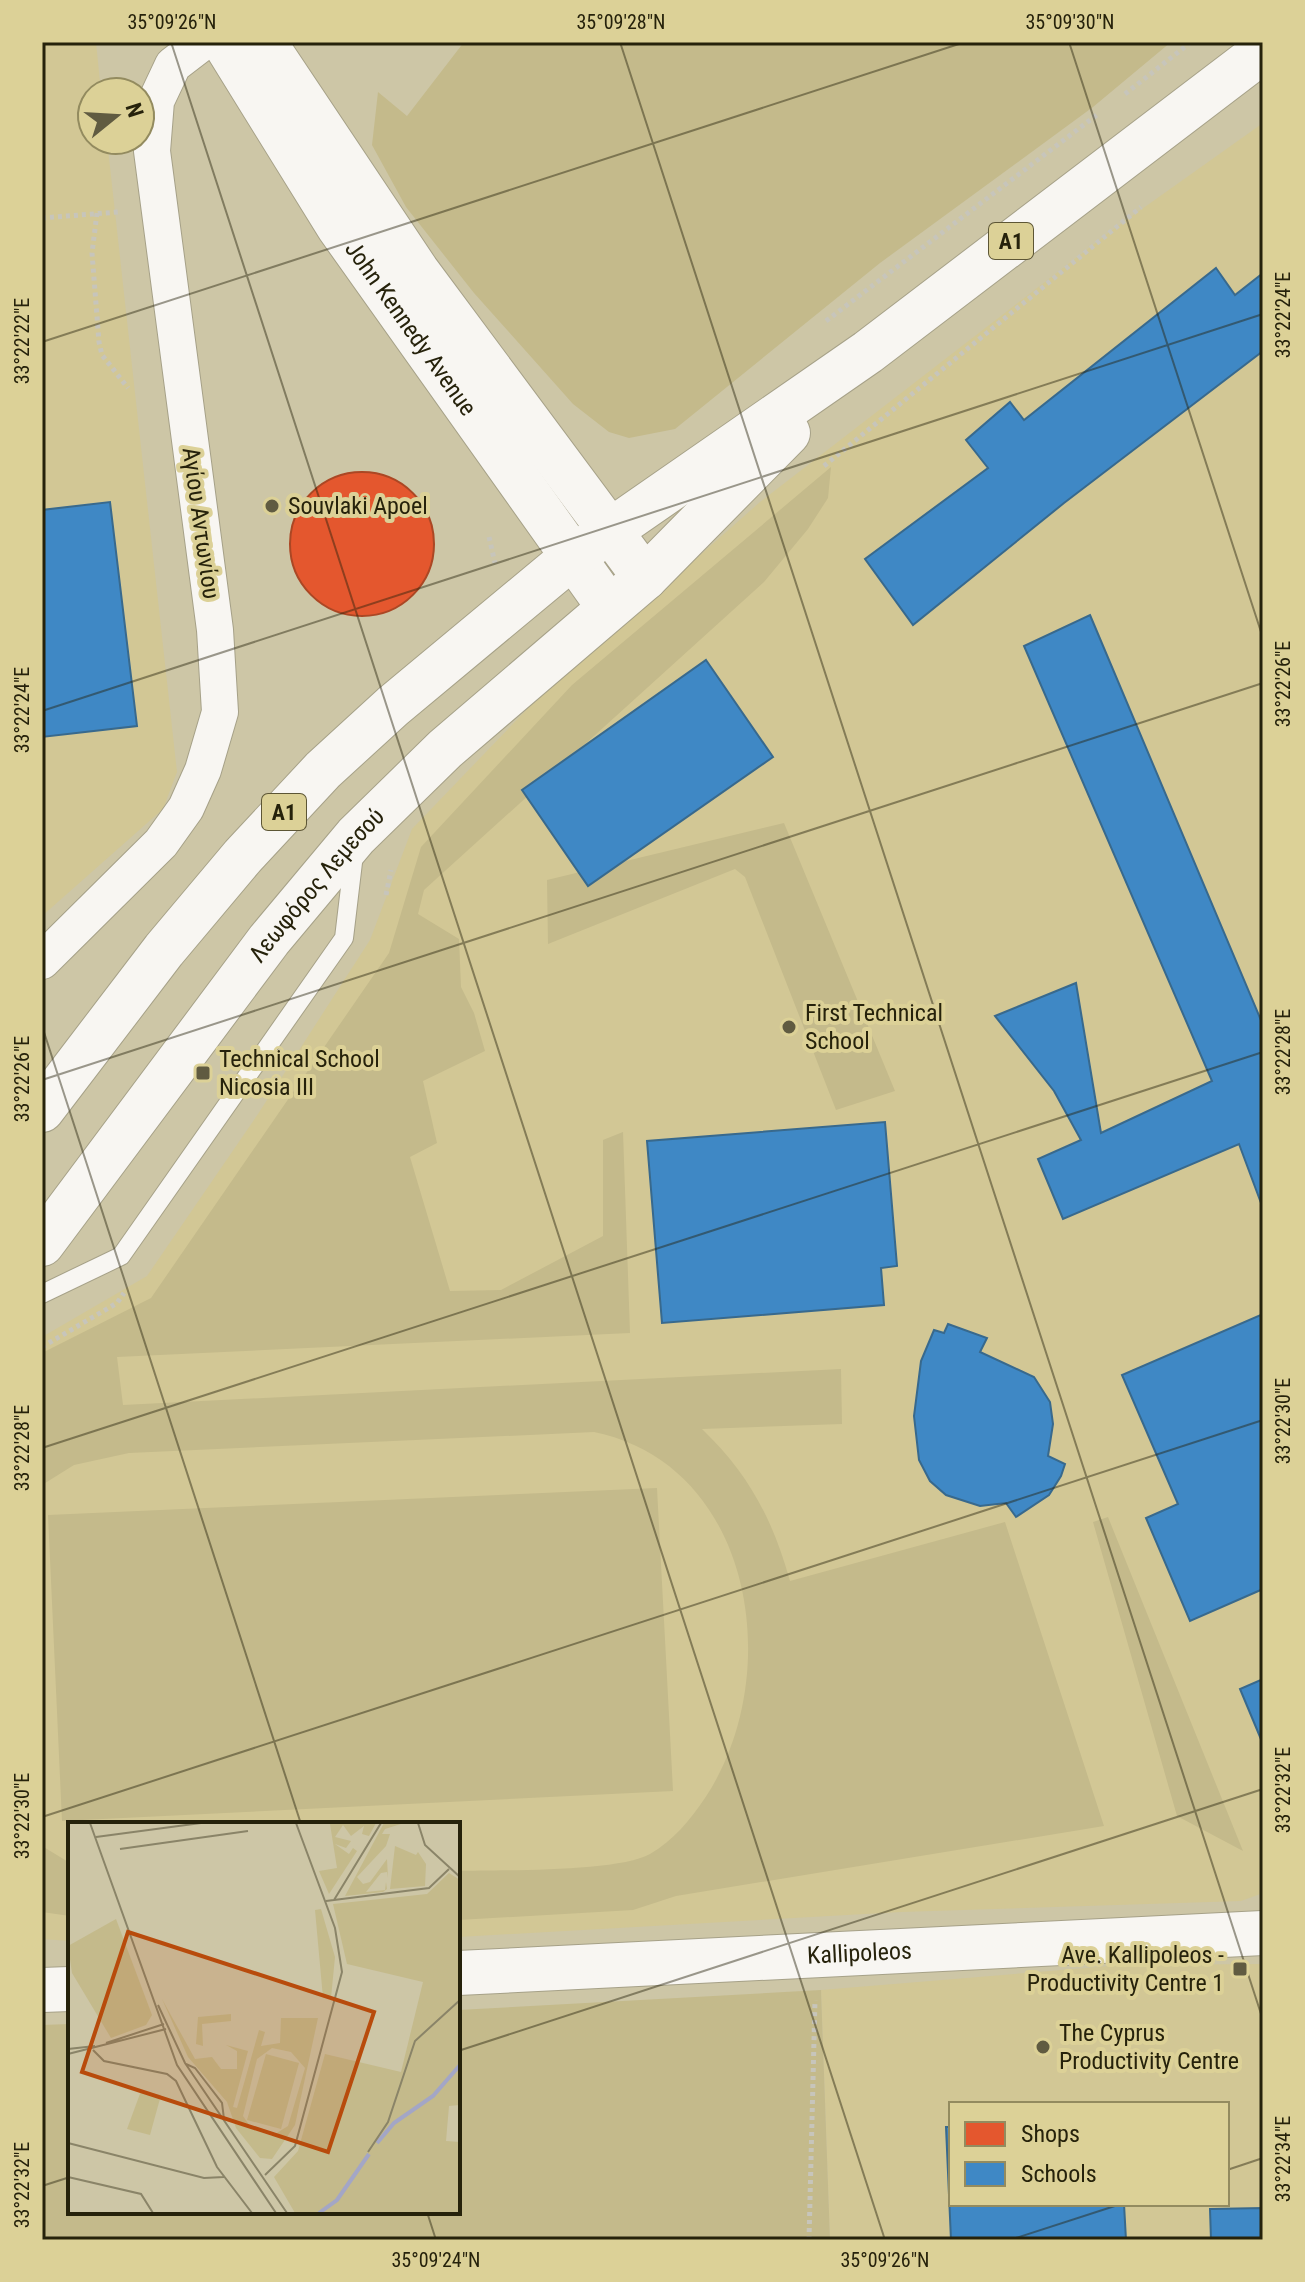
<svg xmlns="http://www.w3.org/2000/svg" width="1305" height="2282" font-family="'Roboto Condensed',sans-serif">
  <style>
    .built { fill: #d2c795; fill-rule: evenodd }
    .green { fill: #c4ba8b }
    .shops { fill: #e4572e; stroke: #ab4724; stroke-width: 2 }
    .schools { fill: #3f88c5; stroke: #38698d; stroke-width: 2 }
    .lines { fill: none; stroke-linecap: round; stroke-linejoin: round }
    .service-casing { stroke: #a6a188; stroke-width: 20 }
    .minor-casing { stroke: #a6a188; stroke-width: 38 }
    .secondary-casing { stroke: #a6a188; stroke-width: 46 }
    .primary-casing { stroke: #a6a188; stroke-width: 46 }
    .path { stroke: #c7c5bb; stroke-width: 5; stroke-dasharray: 4 4; stroke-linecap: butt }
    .service { stroke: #f8f6f2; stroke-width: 18 }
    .minor { stroke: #f8f6f2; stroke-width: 36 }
    .secondary { stroke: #f8f6f2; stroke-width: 44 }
    .primary { stroke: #f8f6f2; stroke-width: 44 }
    .ticks { fill: none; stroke: #26220b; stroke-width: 2; stroke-opacity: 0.45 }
    .poi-dot { fill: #605b41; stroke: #dcd197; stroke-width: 3 }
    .labels { text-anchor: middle; stroke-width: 8; stroke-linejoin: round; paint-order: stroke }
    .shield { fill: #dcd197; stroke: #5d5635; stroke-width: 2 }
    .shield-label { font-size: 22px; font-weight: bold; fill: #26220b }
    .street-label { font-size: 24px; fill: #26220b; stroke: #dcd197 }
    .poi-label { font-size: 24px; fill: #26220b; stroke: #dcd197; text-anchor: start }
    .inset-river { fill: none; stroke: #a3a6c6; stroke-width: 4 }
    .inset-road { fill: none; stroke: #8a8468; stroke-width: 2 }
    .view { fill: #b84b0c; fill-opacity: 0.15; stroke: #b84b0c; stroke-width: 4 }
    .inset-edge { fill: none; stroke: #26220b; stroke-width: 4 }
    .neatline { fill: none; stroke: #26220b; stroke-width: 3 }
    .ticks-label { font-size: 20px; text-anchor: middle; fill: #26220b }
  </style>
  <rect width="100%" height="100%" fill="#cdc6a6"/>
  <path class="built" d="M42 42H96L101 92H92V140H107L177 772 163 809 42 916Z
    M1263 123V1893L1241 1901 901 1912 458 1937V1824H70V1941L42 1939V1337L147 1276 258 1114 370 940 412 829 532 704 760 502 1111 231Z
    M1263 1964V2240H830L821 1990 1122 1965ZM951 2104H1227V2204H951Z"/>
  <path class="green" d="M464 42H1171L1093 107 880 263 675 429 629 438 609 432 573 404 474 293 406 207 372 145 378 92 407 116Z
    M831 467 828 498 808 529 764 582 424 890 418 914 459 939 461 987 474 1013 485 1051 423 1081 437 1143 410 1157 450 1291 501 1290 603 1236V1140L623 1132 630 1333 117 1357 123 1405 841 1369 842 1424 702 1429C749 1474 773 1520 790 1581L1005 1522 1104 1826 676 1896 633 1910 458 1920V1871C499 1870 619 1872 650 1854 673 1841 690 1820 705 1798 786 1677 755 1465 594 1432L129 1453 74 1465 42 1485V1353L151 1298 389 953 421 847 572 685Z
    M784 823 895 1091 836 1110 745 877 735 869 548 944 547 880Z
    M657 1488 673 1791 62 1821 48 1515Z
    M1108 1517 1243 1851 1177 1816 1093 1522Z
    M42 1846 70 1863V1916L42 1912Z
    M821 1990 830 2240H42V2025L70 2024V2212H458V2010Z"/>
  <path class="shops" d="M290 544a72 72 0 1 1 144 0a72 72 0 1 1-144 0Z"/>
  <path class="schools" d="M1216 268 1235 295 1263 273V351L1064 503 913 625 865 559 988 468 966 440 1010 402 1024 420Z
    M110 502 137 726 42 737V510Z
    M1090 615 1263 1025 1261 1203 1239 1144 1063 1219 1038 1159 1081 1140 1054 1091 995 1016 1076 983 1101 1133 1212 1081 1024 646Z
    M706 660 773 757 588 886 522 790Z
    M885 1122 897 1266 881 1268 884 1305 662 1323 647 1141Z
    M1263 1314V1589L1190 1621 1146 1518 1178 1504 1122 1375Z
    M948 1324 987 1338 980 1352 1034 1377 1050 1402 1053 1424 1048 1456 1065 1464 1061 1476 1049 1495 1016 1517 1006 1503 980 1506 946 1495 930 1481 919 1460 914 1416 921 1361 934 1330 944 1333Z
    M1263 1679V1744L1240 1689Z
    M946 2127H951V2204H1124L1126 2240H951Z
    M1263 2208V2240H1211L1210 2209Z"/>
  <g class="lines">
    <g class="service-casing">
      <path id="service" d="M42 1294 121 1256 344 938 354 854"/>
    </g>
    <g class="minor-casing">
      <path id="minor" d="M42 961 161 843 186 808 203 770 220 712 215 630 152 151 156 101 173 65 203 42"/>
    </g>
    <g class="secondary-casing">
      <g id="secondary">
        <path id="s1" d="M224 42 338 226 608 606"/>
        <path d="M264 42 417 271 645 578"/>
        <path id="s2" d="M458 1973 1263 1933"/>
        <path d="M42 1990 70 1989"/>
      </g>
    </g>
    <g class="primary-casing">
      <g id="primary">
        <path d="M42 1110 164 950 243 856 323 770 393 706 571 558 868 352 1263 51"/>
        <path id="s3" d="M42 1244 269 940 356 836 445 749 645 578 788 433"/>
      </g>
    </g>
    <path class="path" d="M1125 94 1191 42
      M97 213 92 253 99 342 102 355 128 388
      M42 218 118 212
      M826 321 1098 114
      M824 466 1141 207
      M489 537 495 563
      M386 895 391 870
      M42 1347 117 1303 124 1293
      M809 2240 815 2000"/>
    <use href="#service" class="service"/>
    <use href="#minor" class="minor"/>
    <use href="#secondary" class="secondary"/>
    <use href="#primary" class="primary"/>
  </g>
  <path class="ticks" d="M171 42 885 2240M620 42 1263 2020M1069 42 1263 638M42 342 965 42M42 711 1263 314M42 1026 301 1824M42 1080 1263 683M42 1448 1263 1052M42 1817 1263 1420M458 2051 1263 1789M1227 2170 1263 2158M42 2186 70 2177M427 2212 436 2240M1010 2240 1121 2204"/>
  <g class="poi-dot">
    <circle cx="272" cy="506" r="8"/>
    <circle cx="789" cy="1027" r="8"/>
    <rect x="195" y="1065" width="16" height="16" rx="4"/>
    <rect x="1232" y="1961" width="16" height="16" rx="4"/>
    <circle cx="1043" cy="2047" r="8"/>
  </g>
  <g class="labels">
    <g class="shield">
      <rect x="989" y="223" width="44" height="36" rx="6"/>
      <rect x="262" y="794" width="44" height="36" rx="6"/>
    </g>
    <g class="shield-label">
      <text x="1011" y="249">A1</text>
      <text x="284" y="820">A1</text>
    </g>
    <g class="street-label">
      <text dy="8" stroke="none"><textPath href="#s1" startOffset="342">John Kennedy Avenue</textPath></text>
      <text transform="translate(201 523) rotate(82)" y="8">Αγίου Αντωνίου</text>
      <text dy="8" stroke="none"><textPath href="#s3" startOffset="452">Λεωφόρος Λεμεσού</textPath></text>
      <text dy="8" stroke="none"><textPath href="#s2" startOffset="402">Kallipoleos</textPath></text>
    </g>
    <g class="poi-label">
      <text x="288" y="514">Souvlaki Apoel</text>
      <text x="805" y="1021">First Technical<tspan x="805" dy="28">School</tspan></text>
      <text x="219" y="1067">Technical School<tspan x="219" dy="28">Nicosia III</tspan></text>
      <text x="1224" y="1963" text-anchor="end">Ave. Kallipoleos -<tspan x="1224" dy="28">Productivity Centre 1</tspan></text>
      <text x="1059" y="2041">The Cyprus<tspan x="1059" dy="28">Productivity Centre</tspan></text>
    </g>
  </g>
  <g transform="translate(68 1822)">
    <rect width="392" height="392" fill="#cdc6a6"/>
    <path d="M308 1 301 14 294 12 296 4 283 14 275 3 267 15 283 19 278 26 267 22 281 32 285 26 289 29 261 72 251 49 269 46 262 2ZM316 1H336L317 7 314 12H322L318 24 289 55 295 62 302 60 319 37 320 56 319 50 313 51 298 70 317 68 318 60 319 67 315 70 277 74ZM327 24 348 33 350 30 358 42 357 64 322 67ZM381 51 392 58V283L381 284 378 319 392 320V391H227L206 355 230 329 257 232 333 250 355 160 279 142 265 82 359 72ZM253 87 267 135 263 176H255L247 88ZM48 97 84 193 78 203 43 216 4 151 0 124ZM94 177 127 237 144 235 153 247H169V229L158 223 180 229 165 285 169 286 191 208 197 210 193 224 212 221 213 196H250L227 303 204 337 192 336 168 306 159 280 120 235ZM204 226 223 230 237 246 220 304 204 314 184 307 175 294 189 237ZM163 192V199L134 202 135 224 128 222 130 195ZM198 232 231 241 213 307 179 298ZM73 269 93 273 82 313 59 307Z" fill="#c4ba8b" fill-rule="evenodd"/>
    <path class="inset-river" d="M309 321 326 301 365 274 392 243M251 391 269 378 301 332"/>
    <path class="inset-road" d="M22 1 109 243 208 391M350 1 357 23 392 55M28 15 133 1M52 27 180 9M266 78 313 1M258 79 361 66 381 47M90 183 117 241 219 391M38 221 96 202M0 227 27 224M25 228 36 239 99 252 108 259 149 345 184 391M0 232 98 207M118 242 127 246 154 281 156 297M0 321 136 356 156 355M300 330 320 300 347 219 392 178M197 353 227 324 274 150 267 106 228 1M0 355 73 372 85 391"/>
    <path class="view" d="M60 110 306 190 260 330 14 250Z"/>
    <rect width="392" height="392" class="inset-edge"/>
  </g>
  <rect width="1305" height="2282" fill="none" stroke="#dcd197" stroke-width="88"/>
  <rect x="949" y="2102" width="280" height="104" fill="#dcd197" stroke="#938b5f" stroke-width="2"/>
  <rect x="965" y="2122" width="40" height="24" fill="#e4572e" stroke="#938b5f" stroke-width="2"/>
  <text x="1021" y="2142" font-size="24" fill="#26220b">Shops</text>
  <rect x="965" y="2162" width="40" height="24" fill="#3f88c5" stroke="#938b5f" stroke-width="2"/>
  <text x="1021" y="2182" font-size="24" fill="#26220b">Schools</text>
  <g transform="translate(116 116) rotate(72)"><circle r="38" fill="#dcd197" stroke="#938b5f" stroke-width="2"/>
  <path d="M0-6L14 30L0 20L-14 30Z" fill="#605b41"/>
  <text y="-12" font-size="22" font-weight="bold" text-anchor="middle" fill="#26220b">N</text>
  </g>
  <rect x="44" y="44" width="1217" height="2194" class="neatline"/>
  <g class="ticks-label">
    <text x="172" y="29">35°09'26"N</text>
    <text x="621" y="29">35°09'28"N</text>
    <text x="1070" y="29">35°09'30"N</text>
    <text transform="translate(1283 315) rotate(-90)" y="7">33°22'24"E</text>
    <text transform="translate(22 341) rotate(-90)" y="7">33°22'22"E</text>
    <text transform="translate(1283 684) rotate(-90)" y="7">33°22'26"E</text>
    <text transform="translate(22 710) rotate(-90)" y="7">33°22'24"E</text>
    <text transform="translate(1283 1052) rotate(-90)" y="7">33°22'28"E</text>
    <text transform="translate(22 1079) rotate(-90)" y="7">33°22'26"E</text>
    <text transform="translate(1283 1421) rotate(-90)" y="7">33°22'30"E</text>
    <text transform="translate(22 1448) rotate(-90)" y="7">33°22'28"E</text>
    <text transform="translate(1283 1790) rotate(-90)" y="7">33°22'32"E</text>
    <text transform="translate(22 1816) rotate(-90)" y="7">33°22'30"E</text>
    <text transform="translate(1283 2159) rotate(-90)" y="7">33°22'34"E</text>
    <text transform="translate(22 2185) rotate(-90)" y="7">33°22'32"E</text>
    <text x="436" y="2267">35°09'24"N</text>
    <text x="885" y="2267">35°09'26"N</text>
  </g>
</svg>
